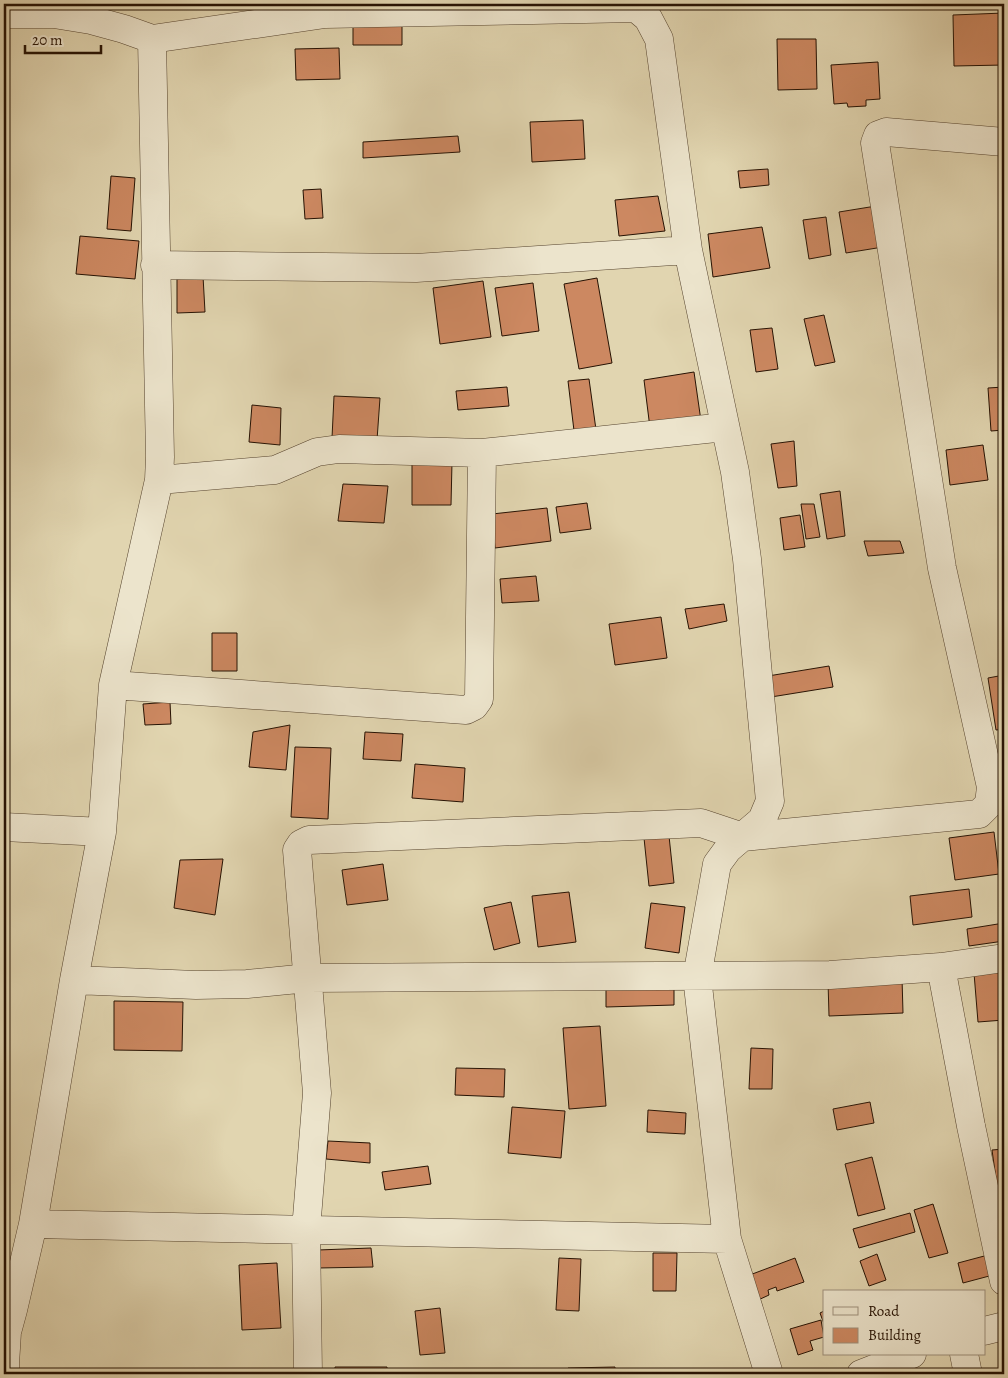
<svg xmlns="http://www.w3.org/2000/svg" width="1008" height="1378" font-family="Alegreya,serif">
  <style>
    .building { fill: #cc8861; stroke: #261203 }
    .lines { fill: none; stroke-linecap: round; stroke-linejoin: round }
    .street-casing { stroke: #55432e; stroke-width: 29 }
    .street { stroke: #ece4cc; stroke-width: 28 }
  </style>
  <rect width="100%" height="100%" fill="#e1d5b0"/>
  <filter id="stains"><feTurbulence type="fractalNoise" baseFrequency=".004" numOctaves="4"/><feColorMatrix values="0 0 0 0 .2 0 0 0 0 .09 0 0 0 0 .02 0 0 0 .5 -.17"/></filter>
  <radialGradient id="worn" r=".72"><stop offset=".6" stop-color="#630" stop-opacity="0"/><stop offset="1" stop-color="#630" stop-opacity=".3"/></radialGradient>
  <path class="building" d="M1004 13V65L954 66 953 15Z
    M353 25H402V45H353Z
    M777 39H816L817 89 778 90Z
    M339 48 340 79 296 80 295 49Z
    M878 62 880 99 866 100V106L848 107 847 103 834 104 831 65Z
    M583 120 585 159 532 162 530 122Z
    M458 136 460 152 363 158V142Z
    M768 169 769 185 740 188 738 171Z
    M111 176 135 178 131 231 107 229Z
    M321 189 323 218 305 219 303 190Z
    M658 196 665 231 619 236 615 200Z
    M876 206 883 247 846 253 839 212Z
    M826 217 831 255 809 259 803 220Z
    M762 227 770 268 713 277 708 234Z
    M80 236 139 241 135 279 76 274Z
    M203 276 205 312 177 313V279Z
    M597 278 612 363 579 369 564 284Z
    M483 281 491 337 440 344 433 288Z
    M533 283 539 331 502 336 495 288Z
    M824 315 835 362 815 366 804 319Z
    M772 328 778 369 756 372 750 330Z
    M694 372 701 421 650 428 644 380Z
    M589 379 597 437 575 439 568 381Z
    M507 387 509 406 458 410 456 391Z
    M1004 387V430L991 431 988 388Z
    M334 396 380 398 377 440 332 438Z
    M252 405 281 408 280 445 249 442Z
    M794 441 797 486 778 488 771 444Z
    M983 445 988 480 950 485 946 450Z
    M412 461 452 462 451 505H412Z
    M343 484 388 486 384 523 338 521Z
    M840 491 845 536 827 539 820 494Z
    M587 503 591 529 560 533 556 507Z
    M801 504H814L820 537 806 539Z
    M547 508 551 541 495 548 492 514Z
    M800 515 805 547 784 550 780 518Z
    M864 541H900L904 553 868 556Z
    M536 576 539 601 502 603 500 579Z
    M724 604 727 621 689 629 685 609Z
    M661 617 667 658 615 665 609 624Z
    M212 633H237V671H212Z
    M829 666 833 687 771 697 768 676Z
    M1004 675V729L996 730 988 678Z
    M170 702 171 724 145 725 143 704Z
    M290 725 286 770 249 767 253 732Z
    M365 732 403 734 401 761 363 759Z
    M295 747 331 748 328 819 291 817Z
    M415 764 465 768 463 802 412 798Z
    M1004 826V858L999 827Z
    M994 832 999 874 955 880 949 838Z
    M669 836 674 883 649 886 644 838Z
    M223 859 215 915 174 908 180 860Z
    M383 864 388 900 347 905 342 870Z
    M969 889 972 917 913 925 910 896Z
    M569 892 576 942 538 947 532 896Z
    M511 902 520 943 494 950 484 908Z
    M651 903 685 907 679 953 645 948Z
    M1004 923V941L969 946 967 929Z
    M1004 970V1020L978 1022 974 973Z
    M902 978 903 1013 829 1016 828 981Z
    M674 986V1005L606 1007V988Z
    M114 1001 183 1002 182 1051 114 1050Z
    M600 1026 606 1106 569 1109 563 1028Z
    M751 1048 773 1049 772 1089H749Z
    M456 1068 505 1069 504 1097 455 1095Z
    M870 1102 874 1123 837 1130 833 1109Z
    M512 1107 565 1111 561 1158 508 1153Z
    M648 1110 686 1113 685 1134 647 1132Z
    M328 1141 370 1143V1163L326 1159Z
    M1004 1149V1192L998 1193 992 1150Z
    M872 1157 885 1209 858 1216 845 1164Z
    M428 1166 431 1184 385 1190 382 1172Z
    M933 1204 948 1253 929 1258 914 1210Z
    M910 1213 915 1232 859 1248 853 1229Z
    M371 1248 373 1267 318 1268V1250Z
    M653 1253H677L676 1291H653Z
    M877 1254 886 1280 869 1286 860 1261Z
    M988 1255 993 1275 963 1283 958 1263Z
    M559 1258 581 1259 579 1311 556 1310Z
    M795 1258 804 1282 777 1291 776 1287 768 1290 769 1295 756 1301 747 1276Z
    M277 1263 281 1328 242 1330 239 1265Z
    M440 1308 445 1353 420 1355 415 1311Z
    M824 1311V1324L820 1313Z
    M821 1320 824 1337 810 1341 813 1350 798 1355 790 1329Z
    M335 1367H387V1374H335Z
    M615 1367V1374H568V1368Z
    M548 1370 549 1374H506V1373Z"/>
  <g class="lines">
    <g class="street-casing">
      <path id="street" d="M4 14H54L91 20 124 29 152 39 325 14 636 8 648 18 659 39 688 250 735 472 747 559 770 801 762 820 728 849 717 864 697 977 727 1239 769 1374
        M155 265 416 268 688 250
        M159 480 275 470 317 452 339 449 482 453 725 427
        M113 685 466 710 474 706 479 699 482 453
        M4 827 102 832
        M941 967 971 1126 1004 1281
        M74 980 196 985 247 984 308 978 830 975 941 967 1004 958
        M33 1224 727 1239
        M984 1331 1004 1326
        M964 1354 968 1374
        M6 1374 5 1364 7 1332 13 1310 33 1224 74 980 102 832 113 685 159 480 160 457 152 39
        M308 1374 306 1230 317 1093 297 850 301 844 309 840 701 823 743 837 979 814 989 804 991 787 942 568 875 143 878 135 886 132 1004 142
        M861 1374 912 1354"/>
    </g>
    <use href="#street" class="street"/>
  </g>
  <rect width="1008" height="1378" fill="none" stroke="#e1d5b0" stroke-width="20"/>
  <rect x="5" y="5" width="998" height="1368" fill="none" stroke="#261203" stroke-width="2.5"/>
  <rect x="10" y="10" width="988" height="1358" fill="none" stroke="#261203"/>
  <rect x="823" y="1290" width="162" height="65" fill="#ece4cc" stroke="#9d907c"/>
  <rect x="833" y="1307" width="25" height="8" fill="#ece4cc" stroke="#9d907c"/>
  <text x="868" y="1316" font-size="15" fill="#261203">Road</text>
  <rect x="833" y="1328" width="25" height="15" fill="#cc8861" stroke="#9d907c"/>
  <text x="868" y="1340" font-size="15" fill="#261203">Building</text>
  <path d="M25 45v8h76v-8" fill="none" stroke="#261203" stroke-width="2.5"/>
  <text x="32" y="45" font-size="15" fill="#261203" stroke="#ece4cc" stroke-width="4" paint-order="stroke">20 m</text>
  <rect width="100%" height="100%" filter="url(#stains)"/>
  <rect width="100%" height="100%" fill="url(#worn)"/>
</svg>
